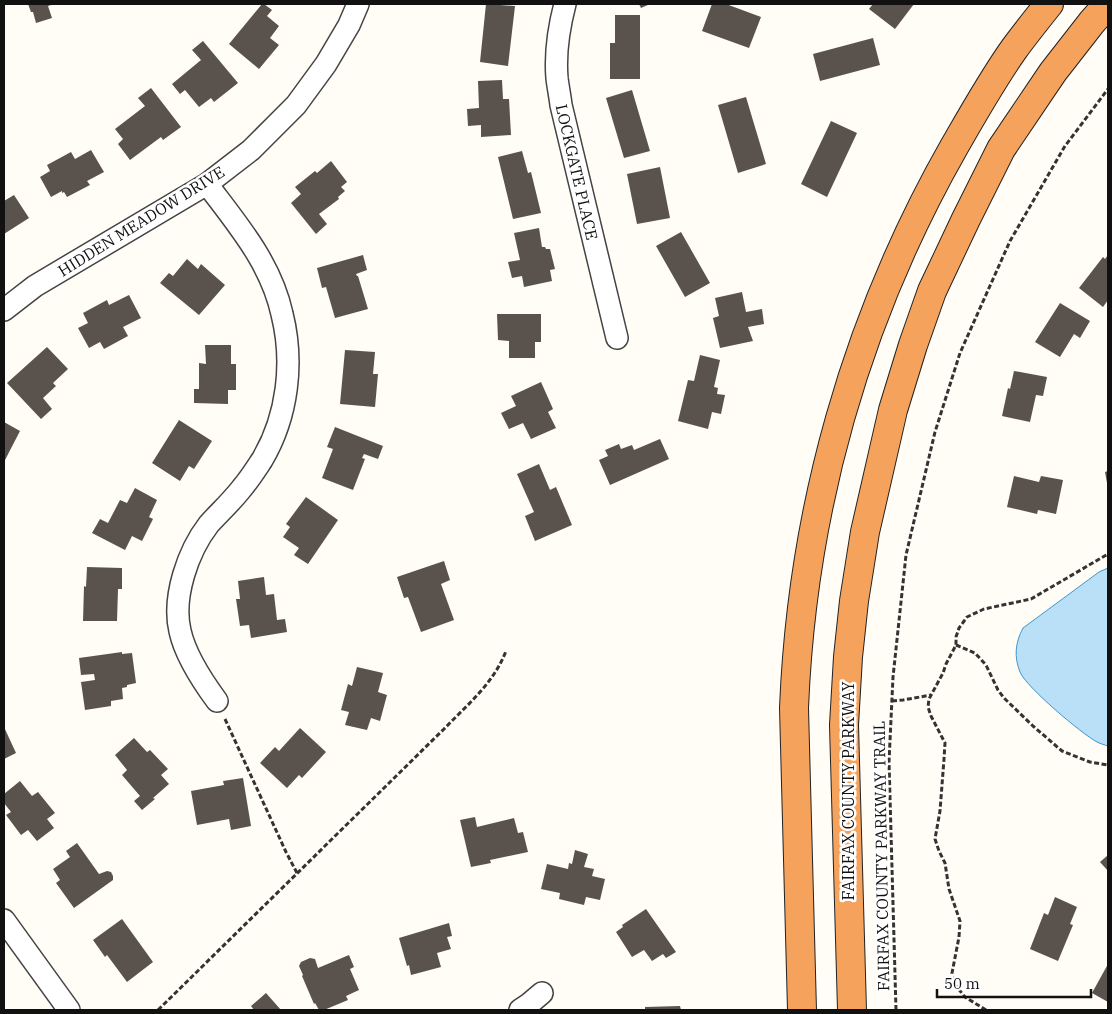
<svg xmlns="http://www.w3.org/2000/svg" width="1112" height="1014" font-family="'IBM Plex Serif',serif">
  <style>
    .water { fill: #b9e0f7; stroke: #3f96cf }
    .building { fill: #5a524d }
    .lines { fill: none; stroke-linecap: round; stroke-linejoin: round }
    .minor-casing { stroke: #444; stroke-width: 24 }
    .highway-casing { stroke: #222; stroke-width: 30 }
    .path { stroke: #333; stroke-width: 3; stroke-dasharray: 5 2.5; stroke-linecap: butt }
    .minor { stroke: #fff; stroke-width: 21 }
    .highway { stroke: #f5a25d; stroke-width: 28 }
    .labels { text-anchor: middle; stroke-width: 5; stroke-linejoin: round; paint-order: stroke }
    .street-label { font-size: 16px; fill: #111; stroke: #fff }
  </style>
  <rect width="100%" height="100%" fill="#fffdf5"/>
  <path class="water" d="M1108 568V746C1105 745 1101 744 1097 742 1082 734 1026 687 1020 672 1014 657 1015 643 1023 628L1099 572Z"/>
  <path class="building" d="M28 4H54L48 6 52 18 36 23 33 12H31Z
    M262 4H264L272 10 267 16 279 26 270 38 279 45 259 69 229 44Z
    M486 4 515 6 508 66 480 62Z
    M639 4H650L641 8Z
    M712 4H726L761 17 749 48 702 31Z
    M873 4H914L895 29 869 9Z
    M615 15H640V79H610V43H615Z
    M873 38 880 65 820 81 813 54Z
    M203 41 238 83 214 102 211 98 199 107 185 90 180 94 172 84 201 60 192 50Z
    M502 80 503 99H509L511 135 481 137V125L468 126 467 109 479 108 478 81Z
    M151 88 181 127 163 140 161 137 130 160 118 144 123 139 115 129 145 106 138 98Z
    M632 90 650 151 624 158 606 98Z
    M746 97 766 164 738 173 718 105Z
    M831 121 857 133 827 197 801 184Z
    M91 150 104 172 87 181 90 185 67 197 64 192 62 193V191L51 197 40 177 50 171 47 165 71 152 75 159Z
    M522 151 528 173 531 172 541 213 513 219 498 157Z
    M331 161 347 182 341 187 345 191 338 197 339 199 319 214 327 224 316 234 291 203 301 194 295 187 315 171 317 173Z
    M660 167 670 218 637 224 627 174Z
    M14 195 29 218 4 234V201Z
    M539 228 542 247H545L546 249H550L555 269 550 270 552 281 524 287 522 276 512 278 508 262 520 260 514 233Z
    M681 232 710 283 685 297 656 246Z
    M363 255 367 270 356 274 357 276H358L368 309 335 318 326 287 322 288 317 268Z
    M1108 255V300L1103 307 1079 288 1103 257 1105 259Z
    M187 259 198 269 201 264 225 285 199 315 160 283 169 273 173 276Z
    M742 292 746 312 762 309 764 324 748 327 753 341 720 348 713 318 719 316 715 298Z
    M129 295 141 318 123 327 128 336 104 349 100 342 89 348 78 328 88 323 83 313 107 300 109 305Z
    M1060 303 1090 321 1080 338 1074 334 1060 357 1035 342Z
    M497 314H541V342H535V358H509V341L498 340Z
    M205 345H231V364H236V390H228V404L194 403V389H199V363L206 364Z
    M47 347 68 369 53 383 56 386 43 398 52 409 41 419 7 383Z
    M345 350 375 352 373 374H378L375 407 340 404Z
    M700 355 720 360 714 387 718 388 717 394 725 395 721 414 712 412 708 429 678 421 688 380 694 381Z
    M1014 371 1047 377 1043 396 1036 395 1030 422 1002 416 1008 388 1010 389Z
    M541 382 553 409 548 412 556 428 531 439 523 423 509 429 501 413 516 406 511 396Z
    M179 420 212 441 194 469 189 466 180 481 152 463Z
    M4 422 20 431 4 462Z
    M335 427 383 446 378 459 364 454 362 458 365 459 353 490 322 478 333 449 327 447Z
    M660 439 669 459 610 485 599 460 608 456 605 450 619 444 621 449 632 445 634 450Z
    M539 464 550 490 556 487 572 525 535 541 525 516 534 512 517 474Z
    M1108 471V483H1107L1105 472Z
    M1014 476 1039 482 1041 476 1063 480 1056 514 1038 510 1037 514 1007 507Z
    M135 488 157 500 149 517 153 519 142 541 132 536 125 550 92 533 100 519 108 523 120 500 127 503Z
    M306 497 338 520 308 564 294 555 299 548 283 537 290 527 286 524Z
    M444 561 450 580 441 584 454 620 421 632 408 597 404 598 397 577Z
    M87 567 122 568V589H118L117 621H83L84 586 86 587Z
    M264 577 266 595 274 594 277 620 285 619 287 632 251 638 249 625 240 626 236 599H240L238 581Z
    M122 652V654L132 653 136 683 127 685V687L122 688 123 699 111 701V706L85 710 81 682 95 680 94 674 81 675 79 658Z
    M357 667 383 673 378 692 387 695 380 721 371 718 367 730 345 725 349 712 341 710 348 684 352 686Z
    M4 727 16 753 4 759Z
    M300 728 326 752 302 778 299 775 287 788 260 763 275 747 279 751Z
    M134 738 147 752 150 750 168 769 161 775 169 784 153 798 155 799 142 810 134 801 140 796 122 775 127 770 115 755Z
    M243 778 251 826 231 830 229 819 197 825 191 791 224 785 223 781Z
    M20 781 32 796 38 792 55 813 47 819 54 828 37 841 28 830 21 835 6 815 11 812 4 803V794Z
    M475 817 477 827 514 818 518 833 523 832 528 852 490 860 491 863 471 867 460 820Z
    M77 843 99 874 107 871 111 872 113 876V880L74 908 56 883 60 880 53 869 70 857 66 851Z
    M575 850 588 854 584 867 594 869 592 876 605 879 600 900 586 897 584 905 559 899 560 893 541 889 547 864 568 869 569 863 572 864Z
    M1108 855V871L1100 862Z
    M1055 897 1077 907 1070 924 1073 925 1058 961 1030 949 1044 913 1048 915Z
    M646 909 676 952 666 958 663 954 652 961 644 950 632 957 616 932 623 927 622 925Z
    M122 919 153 962 127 982 107 955 105 957 93 940Z
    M449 923 452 936 447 937 451 949 437 953 441 967 411 975 409 965 407 966 399 938Z
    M349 955 354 967 350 969 359 990 346 996 348 1000 324 1010H319L315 1003 314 1004 302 976 303 975 299 966 301 962 310 958 315 959 318 968Z
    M1108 964V1002L1092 993Z
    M266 993 281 1010H254L251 1006Z
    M680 1006 681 1010H645V1007Z"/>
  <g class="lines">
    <g class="minor-casing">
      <path id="minor" d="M565 4C559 27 555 54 557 78 558 87 560 96 561 105L617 338
        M207 184C237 224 271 263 282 314 294 362 288 416 262 460 256 469 249 480 242 488 232 501 220 512 209 524 188 551 172 597 180 631 185 654 203 682 217 701
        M4 310 35 286 207 184 251 150 296 105 326 64 349 25 358 4
        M4 920 69 1010
        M520 1010 529 1004 542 993"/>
    </g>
    <g class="highway-casing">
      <path id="highway" d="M802 1010 794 708C802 510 856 319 954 147 973 114 992 80 1014 49 1025 34 1037 19 1049 4
        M852 1010 844 725 848 657 854 601 865 532 893 410 913 345 932 291 966 219 1001 149 1053 72 1092 22 1108 4"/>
    </g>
    <path class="path" d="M956 645 975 653 986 665 998 690 1004 698 1033 726 1062 751 1090 762 1108 765
      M892 701 903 700 931 695
      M225 719 286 852 297 873
      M158 1010 444 729C467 705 494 683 506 651
      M896 1010 889 762 893 677 906 555 935 432 960 353 1010 241 1065 146 1108 89
      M986 1010 965 997 952 981V973L959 937 960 921 949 889 945 863 939 851 935 839 940 811 944 759 945 743 931 716 928 707 929 699 943 673 946 664 956 645V637L959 628 967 617 984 609 1031 599 1108 554"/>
    <use href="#minor" class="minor"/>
    <use href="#highway" class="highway"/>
  </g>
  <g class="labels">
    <g class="street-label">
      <text transform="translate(577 172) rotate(77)" y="6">LOCKGATE PLACE</text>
      <text transform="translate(141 221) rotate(-32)" y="6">HIDDEN MEADOW DRIVE</text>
      <text transform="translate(848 791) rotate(-90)" y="6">FAIRFAX COUNTY PARKWAY</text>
      <text transform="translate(881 856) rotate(-91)" y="6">FAIRFAX COUNTY PARKWAY TRAIL</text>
    </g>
  </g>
  <rect width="1112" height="1014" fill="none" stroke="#111111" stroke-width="10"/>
  <path d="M937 989v8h154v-8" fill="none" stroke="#111111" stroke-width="2.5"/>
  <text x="944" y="989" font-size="15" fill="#111111" stroke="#ffffff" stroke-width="4" paint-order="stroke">50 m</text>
</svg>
